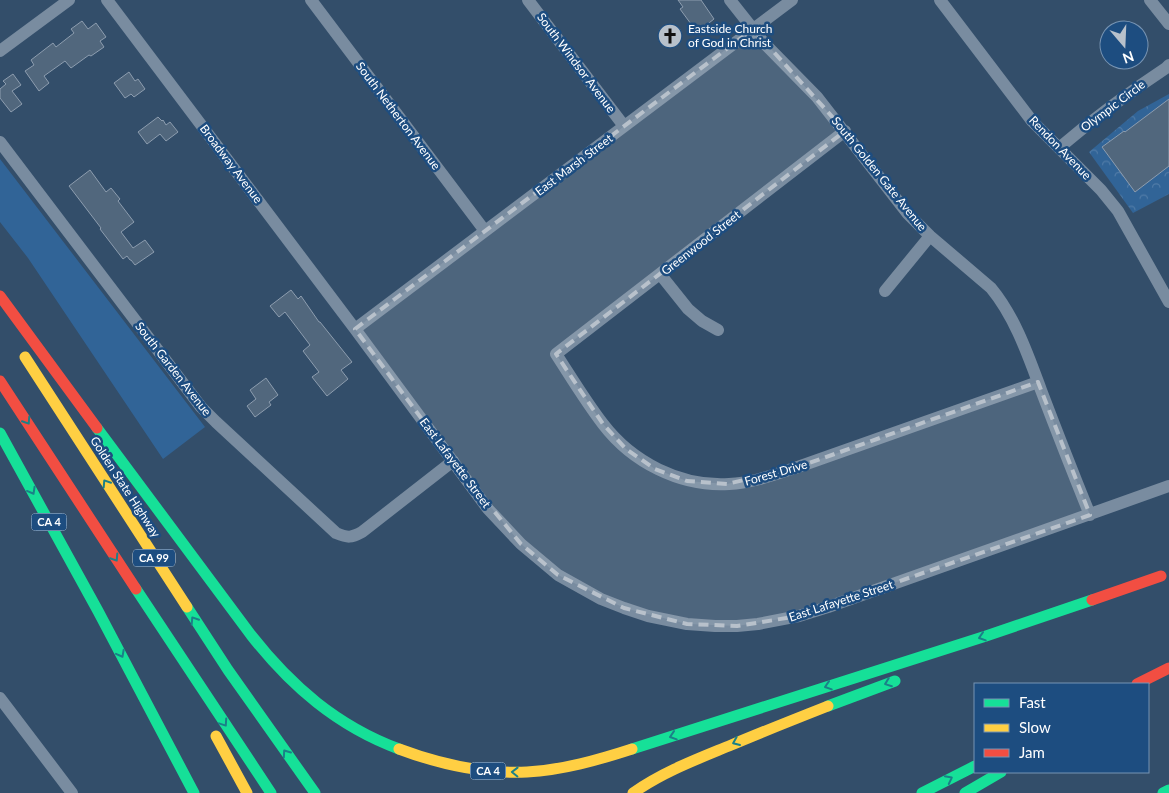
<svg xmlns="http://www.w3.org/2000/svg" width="1169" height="793" font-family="Lato,sans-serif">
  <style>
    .green { fill: #316497 }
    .park { fill: url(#park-crowns) }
    .building { fill: #51677d; stroke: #8d9daf }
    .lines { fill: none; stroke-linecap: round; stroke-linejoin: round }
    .street { stroke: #798ca0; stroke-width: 12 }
    .fast { stroke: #16e098; stroke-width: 11 }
    .slow { stroke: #ffcf43; stroke-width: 11 }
    .jam { stroke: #f24e42; stroke-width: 11 }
    .oneway { stroke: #1b8088 }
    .marked { fill: #b8c1cb; fill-opacity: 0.2; stroke: #b8c1cb; stroke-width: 4; stroke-dasharray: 10 6; stroke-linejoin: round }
    .labels { text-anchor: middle; stroke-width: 5; stroke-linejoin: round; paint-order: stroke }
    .shield { fill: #1d4d80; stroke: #bbcad9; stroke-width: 1 }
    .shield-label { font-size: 11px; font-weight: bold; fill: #fff }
    .poi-label { font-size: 12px; fill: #fff; stroke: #1d4d80; text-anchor: start }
    .street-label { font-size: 12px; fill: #fff; stroke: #1d4d80 }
  </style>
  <defs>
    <pattern id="park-crowns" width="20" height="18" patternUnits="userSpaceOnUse" patternTransform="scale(1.25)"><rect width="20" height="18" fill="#316497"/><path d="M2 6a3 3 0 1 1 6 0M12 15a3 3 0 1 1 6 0" fill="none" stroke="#507ba7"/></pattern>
  </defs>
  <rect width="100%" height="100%" fill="#334e6a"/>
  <path class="green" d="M0 159 205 427 163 459 28 258 0 222Z"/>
  <path class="park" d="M1169 94V194L1133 213 1089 152 1138 111Z"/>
  <path class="building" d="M678 0H701L714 19 695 34 689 26 691 24 680 9 683 7Z
    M82 21 88 29 96 23 106 37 100 41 104 47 91 56 89 55 71 68 65 61 44 76 49 83 39 91 25 71 34 65 31 60 53 43 56 47 74 33 71 29Z
    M129 72 135 81 138 79 145 89 134 97 131 94 125 98 114 83Z
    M13 74 21 85 12 91 22 104 11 112 0 98V89L6 84 3 81Z
    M1169 99V166L1135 192 1102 147 1124 131 1125 132Z
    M158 117 162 121 163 120 166 125 170 122 178 132 166 141 160 134 147 144 138 132Z
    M90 170 106 192 111 188 120 199 118 201 134 222 121 232 133 248 145 240 154 252 135 265 131 260H130L127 256 123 259 100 229 101 228 69 186Z
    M291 290 298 299 301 296 319 322H320L352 362 341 370 348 379 327 396 312 377 319 372 303 351 310 345 285 312 279 317 270 306Z
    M266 378 278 395 269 402 271 405 255 417 247 406 256 399 250 390Z"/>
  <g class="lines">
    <path class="street" d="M107 0 355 329 488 509 521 544 558 575 601 599 624 608 648 616 687 624 715 626H737L758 624 799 616 828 607 1169 486
      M311 0 485 231
      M528 0 624 126
      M730 0 764 43 817 97 908 214 930 236 991 288C1015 317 1028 355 1041 390 1057 432 1073 473 1090 515
      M940 0 1032 121 1101 190 1118 211 1169 302
      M1150 0 1169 24
      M0 51 69 0
      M845 131 556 354C571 377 586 402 603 424 632 462 680 487 729 484 752 483 773 475 795 468L1038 382
      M0 142 201 407 216 422 336 533C348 538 351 538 362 532L453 461
      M1059 148C1093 119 1128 93 1166 68L1169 65
      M660 274 688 309 702 321 718 330
      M885 291 930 236
      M355 329 792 0
      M0 698 72 793"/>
    <path class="fast" d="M97 428 251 635C291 686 337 726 399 749
      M0 433 98 611 194 793
      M136 589 271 793
      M187 607 228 670 315 793
      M828 706 895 681
      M632 749 986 636 1092 600
      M922 793 975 766
      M965 793 1001 772
      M1163 793 1169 790"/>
    <path class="slow" d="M25 357 187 607
      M216 736 247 793
      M399 749C439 764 484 774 527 772 563 770 598 760 632 749
      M633 793C663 772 695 760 729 746 762 732 795 719 828 706"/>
    <path class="jam" d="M0 296 97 428
      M0 381 136 589
      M1092 600 1161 576
      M1137 684 1169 668"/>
  </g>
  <defs><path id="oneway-chevron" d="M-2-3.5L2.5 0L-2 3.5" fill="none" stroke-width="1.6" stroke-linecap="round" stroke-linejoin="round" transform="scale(1.25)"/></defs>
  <g class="oneway">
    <use href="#oneway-chevron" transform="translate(27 421) rotate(57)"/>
    <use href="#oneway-chevron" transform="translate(106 483) rotate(-123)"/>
    <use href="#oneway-chevron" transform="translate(32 491) rotate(61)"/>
    <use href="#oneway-chevron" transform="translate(115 558) rotate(57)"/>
    <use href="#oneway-chevron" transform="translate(194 620) rotate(-123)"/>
    <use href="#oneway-chevron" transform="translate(982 637) rotate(162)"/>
    <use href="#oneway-chevron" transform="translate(121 654) rotate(62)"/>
    <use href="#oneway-chevron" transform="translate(888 683) rotate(159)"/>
    <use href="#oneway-chevron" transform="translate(828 686) rotate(162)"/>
    <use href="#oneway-chevron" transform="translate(224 723) rotate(56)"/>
    <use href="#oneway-chevron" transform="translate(673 736) rotate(162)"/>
    <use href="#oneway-chevron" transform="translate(736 742) rotate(157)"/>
    <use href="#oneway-chevron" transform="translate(286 753) rotate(-125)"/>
    <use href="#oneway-chevron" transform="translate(515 772) rotate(-179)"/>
    <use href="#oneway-chevron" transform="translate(949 779) rotate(-27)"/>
  </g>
  <path class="marked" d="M753 29 845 131 556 354 603 424 626 449 655 469 687 481 727 484 795 468 1038 382 1090 515 799 616 737 626 687 624 624 608 558 575 521 544 453 461 355 329Z"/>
  <defs>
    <g id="church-disc" transform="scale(1.25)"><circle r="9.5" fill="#b8c1cb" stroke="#1d4d80"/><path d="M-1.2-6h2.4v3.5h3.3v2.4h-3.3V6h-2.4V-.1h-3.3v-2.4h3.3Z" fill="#111"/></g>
  </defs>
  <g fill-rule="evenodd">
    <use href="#church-disc" x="670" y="36"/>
  </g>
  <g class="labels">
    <g class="shield">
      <rect x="31.5" y="513.5" width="35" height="17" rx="4"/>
      <rect x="133" y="549.5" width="42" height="17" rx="4"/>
      <rect x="470.5" y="762.5" width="35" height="17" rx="4"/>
    </g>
    <g class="shield-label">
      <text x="49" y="526">CA 4</text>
      <text x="154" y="562">CA 99</text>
      <text x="488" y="775">CA 4</text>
    </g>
    <g class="poi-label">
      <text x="688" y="33">Eastside Church<tspan x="688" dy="14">of God in Christ</tspan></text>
    </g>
    <g class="street-label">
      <text transform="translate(576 63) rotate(53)" y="4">South Windsor Avenue</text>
      <text transform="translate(1113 106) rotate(-37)" y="4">Olympic Circle</text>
      <text transform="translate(398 116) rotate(53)" y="4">South Netherton Avenue</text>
      <text transform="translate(1060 148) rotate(46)" y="4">Rendon Avenue</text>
      <text transform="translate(231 164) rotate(53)" y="4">Broadway Avenue</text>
      <text transform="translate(574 165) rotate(-37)" y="4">East Marsh Street</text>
      <text transform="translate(879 174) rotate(51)" y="4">South Golden Gate Avenue</text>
      <text transform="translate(701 243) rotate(-38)" y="4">Greenwood Street</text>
      <text transform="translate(173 369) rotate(52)" y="4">South Garden Avenue</text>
      <text transform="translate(455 463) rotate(53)" y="4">East Lafayette Street</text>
      <text transform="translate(776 473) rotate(-16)" y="4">Forest Drive</text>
      <text transform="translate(125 487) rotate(57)" y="4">Golden State Highway</text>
      <text transform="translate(841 601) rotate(-18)" y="4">East Lafayette Street</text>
    </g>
  </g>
  <rect x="974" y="683" width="175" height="90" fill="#1d4d80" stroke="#7794b3"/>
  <rect x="984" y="699" width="25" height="8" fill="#16e098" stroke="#7794b3"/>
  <text x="1019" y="708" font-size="15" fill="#ffffff">Fast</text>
  <rect x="984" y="724" width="25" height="8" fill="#ffcf43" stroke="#7794b3"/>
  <text x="1019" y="733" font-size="15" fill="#ffffff">Slow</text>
  <rect x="984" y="749" width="25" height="8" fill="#f24e42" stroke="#7794b3"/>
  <text x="1019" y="758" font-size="15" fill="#ffffff">Jam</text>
  <g transform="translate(1124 45) rotate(161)"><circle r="24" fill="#1d4d80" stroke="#7794b3"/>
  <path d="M0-4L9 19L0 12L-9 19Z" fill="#b8c1cb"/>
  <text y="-8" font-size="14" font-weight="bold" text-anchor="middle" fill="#ffffff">N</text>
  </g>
</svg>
